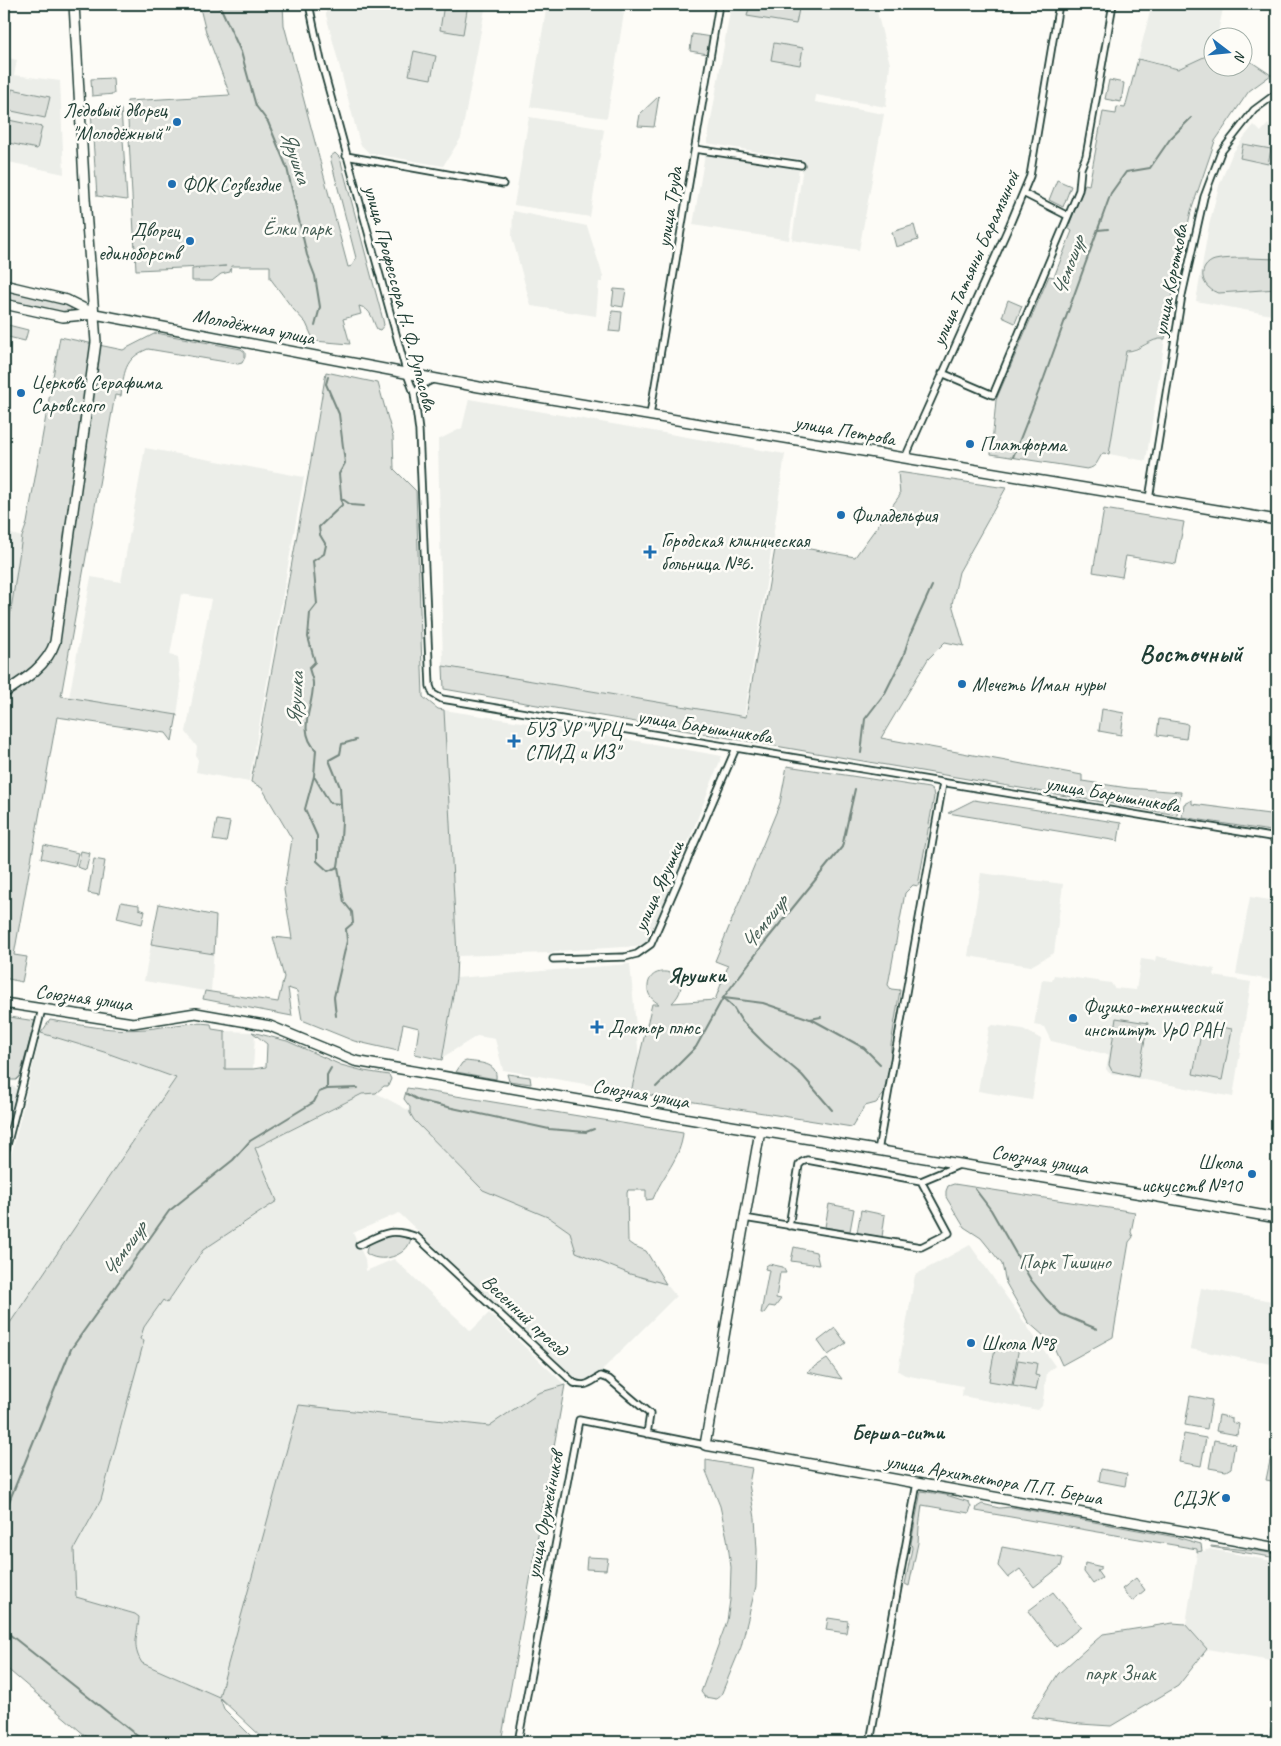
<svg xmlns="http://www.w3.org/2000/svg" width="1281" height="1746" font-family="Caveat,sans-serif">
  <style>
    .built { fill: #eceee9 }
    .green { fill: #dde0db; stroke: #7e8e88 }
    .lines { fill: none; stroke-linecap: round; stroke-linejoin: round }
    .stream { stroke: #75877f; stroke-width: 2 }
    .street-casing { stroke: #1f3d34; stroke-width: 9 }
    .secondary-casing { stroke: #1f3d34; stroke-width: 12 }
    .street { stroke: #fdfcf7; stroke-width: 5.5 }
    .secondary { stroke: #fdfcf7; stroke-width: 9 }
    .poi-dot { fill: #1f6fb2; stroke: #fdfcf7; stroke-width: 2 }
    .labels { text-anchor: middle; stroke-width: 5; stroke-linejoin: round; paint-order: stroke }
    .poi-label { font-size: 20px; fill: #1f3d34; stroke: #fdfcf7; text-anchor: start }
    .street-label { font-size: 20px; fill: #1f3d34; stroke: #fdfcf7 }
    .park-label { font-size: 20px; fill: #455e55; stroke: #fdfcf7 }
    .water-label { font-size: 21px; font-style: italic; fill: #435c53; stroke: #fdfcf7 }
    .neighbourhood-label { font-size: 21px; font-weight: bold; fill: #1f3d34; stroke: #fdfcf7 }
    .district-label { font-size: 25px; font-weight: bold; fill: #1f3d34; stroke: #fdfcf7 }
  </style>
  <rect width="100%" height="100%" fill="#fdfcf7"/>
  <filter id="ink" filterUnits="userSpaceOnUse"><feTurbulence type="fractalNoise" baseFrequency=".02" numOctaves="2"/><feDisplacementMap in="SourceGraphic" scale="10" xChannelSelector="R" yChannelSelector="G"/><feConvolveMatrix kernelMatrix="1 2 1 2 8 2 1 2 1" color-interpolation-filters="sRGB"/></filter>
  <g filter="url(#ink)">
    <path class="built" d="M326 4H486L461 138 443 166 369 153 360 144 326 15Z
      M547 4H624L622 12 624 13 607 118 530 107Z
      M727 4H875L890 64 886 107 816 95 815 102 884 114 859 250 792 240 804 160 707 143 730 11 726 10Z
      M1152 4H1224L1217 37 1214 38 1213 49 1206 56 1178 69 1138 59Z
      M4 57 17 60 14 75 60 81 64 174 4 161Z
      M529 117 599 128 604 130 590 217 514 205Z
      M1268 124 1277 138V316L1196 301 1209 225 1219 186 1232 154 1245 136 1254 125 1261 132Z
      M705 154 799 169 789 240 693 225Z
      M513 211 587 226 603 276 602 282H599L596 316 531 306 512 237Z
      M1159 338 1165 339 1146 461 1109 454 1126 351 1133 352Z
      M469 399 785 454 768 572 744 717 443 666 438 440 462 428Z
      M145 448 304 477 249 782 196 772 198 760 196 756 197 747 186 732 211 599 181 594 170 655 178 657 181 687 177 715 69 698 91 577 121 582Z
      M4 532 22 537 9 629 4 630Z
      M444 710 597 734 722 756 650 939 642 946 556 951 549 953 457 956Z
      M981 873 1063 884 1054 953 1031 966 968 956Z
      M1250 897 1277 901V981L1236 974Z
      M159 904 216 916 211 992 144 981Z
      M1156 956 1215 969 1214 976 1251 982 1233 1097 1109 1073 1106 1069 1109 1055 1051 1041 1044 1027 1034 1025 1042 980 1052 981 1054 975 1111 983 1114 988 1136 990 1141 959 1155 961Z
      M630 964 639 1058 631 1092 503 1070 495 1039 477 1036 443 1057 456 978Z
      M993 1025 1023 1029 1041 1039 1032 1100 978 1091 989 1027Z
      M225 1031 252 1032 255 1035 253 1069H225Z
      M41 1033 104 1052 176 1078 10 1323 4 1322V1185Z
      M14 1086 18 1090 4 1146V1087Z
      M376 1093 410 1111 414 1120 483 1190 550 1218 630 1274 666 1284 676 1296 590 1382 581 1383 571 1376 399 1213 353 1233 365 1259 366 1271 394 1259 471 1331 489 1313 565 1385 538 1393 489 1426 299 1405 219 1697 142 1663 136 1654V1635L139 1617 135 1614 76 1598 74 1549 101 1500 143 1341 140 1340 144 1327 163 1299 168 1302 203 1250 277 1201 255 1148 363 1094Z
      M970 1245 1055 1366 1047 1373 1042 1406 1038 1410 962 1396 963 1386 920 1378 905 1375 898 1371 915 1275Z
      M1201 1288 1277 1302V1365L1190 1349Z
      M1210 1549 1277 1562V1661L1207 1649 1186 1624 1197 1553Z"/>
    <path class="green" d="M199 4H283L284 25 348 267 352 266 356 258 330 157 335 153 340 158 383 320 384 325 380 330 377 329C372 320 372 309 359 306L361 314 343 319 350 344 314 341 306 323 293 309 270 278V266H231L230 272 221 274 212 281H192V269L226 266 136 270 127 101 230 95 206 32Z
      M444 4H468L463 34 440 30Z
      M750 4H800L796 24 747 16Z
      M692 34 711 37 708 54 690 51Z
      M774 43 803 48 800 65 771 60Z
      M1213 49 1214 68H1244V57L1271 75 1249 91 1215 141 1191 211 1173 292 1165 339C1150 337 1140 352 1126 351L1109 454 1103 453C1097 460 1098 467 1087 469L991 454 996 400 1049 276 1054 277 1072 231 1068 228 1085 184 1089 185 1103 112 1116 114 1117 107 1125 108 1138 59 1178 69 1206 56Z
      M414 51 436 56 431 79 409 75Z
      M113 78 114 94 92 96 91 79Z
      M1109 80 1124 83 1121 102 1105 99Z
      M12 89 50 97 45 118 7 110Z
      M659 96 654 127 638 126 640 114Z
      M121 109 127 200 97 196 91 110Z
      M4 119 42 127 37 149 4 142Z
      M1243 144 1271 149 1268 164 1240 158Z
      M1057 180 1071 186 1063 207 1049 200Z
      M914 225 918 240 896 247 892 232Z
      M1248 258 1277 259V289L1219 293C1204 290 1195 270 1212 261 1218 258 1240 258 1248 258Z
      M614 289 626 290 623 307 612 305Z
      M4 290 71 305V311L68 314 4 300Z
      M1008 300 1022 306 1015 323 1002 317Z
      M612 311 622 312 620 332 609 331Z
      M4 324 28 330 25 341 4 336Z
      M156 333 241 349 245 352V357L242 363 238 364 148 349C124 358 124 373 121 396L115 395 61 696 177 715 172 741 166 733 57 717 14 955 27 957 22 982 4 978V656L22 537 27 523 60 337 123 350Z
      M326 372 378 383 393 437 394 469 416 491 423 697 438 709 444 710 457 956 456 978 442 1060 415 1054 419 1028 403 1024 398 1051 354 1041 302 1020 297 991 288 988 292 1016 203 999 205 991 278 1002 284 977 273 937 292 939 284 890 292 839 262 788 251 782 309 471Z
      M898 472 1006 488 959 572 952 604 964 646 945 642 928 659 881 738 1082 775V781L1128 788 1181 792 1177 815 444 689 443 666 746 717 776 543 855 557 900 495Z
      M1104 509 1184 522 1176 564 1126 556 1122 577 1093 572Z
      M1102 709 1124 713 1121 735 1099 731Z
      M1159 719 1185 723 1188 725 1186 739 1157 735Z
      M787 766 929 788 933 791 934 797 918 886 913 885 905 893 888 985 891 989 900 990 891 1044V1056L884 1094 876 1103 865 1106 852 1127 631 1092 652 1004H659C653 1000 648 996 648 989 646 958 702 973 672 1003L715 1000 728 966 715 961 780 803Z
      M974 800 1121 823 1118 841 948 813Z
      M1192 800V804L1277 815V832L1182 817 1184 804Z
      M217 820 230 822 226 842 213 840Z
      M44 845 78 853 75 866 41 858Z
      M81 851 90 853 86 870 77 867Z
      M94 859 105 861 99 895 88 893Z
      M121 902 139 905V909L145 911 142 924 117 918Z
      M159 904 216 916 214 954 151 944Z
      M4 1016 35 1021 20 1076 16 1080H4Z
      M1116 1018 1148 1023 1138 1077 1112 1071 1109 1065Z
      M50 1020C82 1025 114 1032 146 1029 169 1027 187 1021 211 1024L212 1029 225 1031V1069H253L266 1067 267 1044 252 1032 287 1041 341 1065 364 1071 389 1075 391 1079 388 1086H384L376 1093 362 1094 255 1148 277 1201 203 1250 167 1303 163 1300 144 1327 140 1339 144 1341 101 1500 74 1549 76 1597 135 1614 139 1617C138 1635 131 1646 142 1663L219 1697 299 1405 489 1426 538 1393 565 1385 501 1742H267L220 1698 224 1709 257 1742H93L4 1666V1322L10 1323 176 1078 104 1052 41 1033Z
      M1203 1024 1232 1029 1222 1080 1193 1074Z
      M466 1061C479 1063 498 1062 496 1079L456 1072 462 1063Z
      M507 1074 530 1077 531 1084 509 1081Z
      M407 1088 683 1133C681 1158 662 1176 653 1199L646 1200V1190H628L627 1193 628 1242 632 1245 646 1251 666 1284 630 1274 576 1252 570 1232 550 1218 483 1190 414 1120 410 1113V1107L404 1099Z
      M954 1184 1135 1212 1131 1232 1133 1237 1129 1242 1113 1337 1062 1365 1052 1343 1028 1322 1006 1283 1002 1264 981 1238 964 1227 946 1197V1191L948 1186Z
      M829 1204 854 1209 850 1231 825 1227Z
      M861 1210 885 1215 882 1237 857 1233Z
      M396 1234 411 1238C408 1257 379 1264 366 1253 367 1238 384 1235 396 1234Z
      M794 1247 816 1252 819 1265 791 1261Z
      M769 1264 783 1267 786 1273H780L776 1298 781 1299 775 1307 769 1306 764 1313H761L769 1270 765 1269 766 1266Z
      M835 1328 846 1343 828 1355 818 1341Z
      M996 1343 1019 1347 1012 1385 989 1381Z
      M827 1359 842 1379 807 1372Z
      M1018 1360 1037 1363 1035 1375 1039 1376 1036 1390 1013 1386Z
      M1190 1396 1212 1400 1207 1429 1185 1425Z
      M1219 1415 1232 1418V1422L1239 1424 1237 1435 1216 1431Z
      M1184 1434 1206 1438 1201 1466 1179 1462Z
      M1214 1440 1235 1444 1231 1468 1226 1471 1209 1468Z
      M1272 1451 1277 1452V1482L1266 1480Z
      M706 1460 752 1468 749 1484 755 1518 757 1550 756 1586 741 1647 721 1695 716 1699 705 1697 701 1692 727 1621 730 1600 731 1567 727 1538 720 1506 706 1471Z
      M1101 1469 1127 1474 1125 1486 1099 1481Z
      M921 1491 946 1495 969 1502 971 1507 969 1513 922 1505 919 1527 918 1543 909 1586 905 1584 912 1548 911 1543Z
      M982 1504 999 1508 1012 1507 1176 1537 1201 1544 1202 1551 1197 1552V1549L976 1511 977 1507Z
      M1211 1546C1233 1549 1255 1550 1277 1554V1558L1211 1547Z
      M1002 1547 1063 1558 1061 1566 1034 1587 1020 1569 1008 1578 998 1566Z
      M587 1557 608 1558 606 1570 586 1569Z
      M1085 1563 1102 1567 1097 1571 1102 1578 1093 1584 1084 1572Z
      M1136 1578 1145 1590 1132 1601 1122 1589Z
      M1053 1592 1081 1627 1056 1647 1028 1611Z
      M828 1618 848 1621 846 1633 826 1630Z
      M1173 1623 1185 1624 1207 1649 1178 1686 1111 1726 1080 1724 1031 1717 1058 1674 1103 1634Z
      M1277 1691V1724L1274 1742H1269Z"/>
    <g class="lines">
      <path class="stream" d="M219 4 241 52 256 106 268 122 287 168 307 255 315 276 320 307 315 326
        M1098 230 1108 229
        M328 377 326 384 339 414 345 463 339 474 342 505 319 527 320 535 326 545 324 554 313 561 317 604 310 613 308 637 315 662 309 668C310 673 313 679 313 683 314 707 296 729 316 750L314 776 305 809 317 836V861L328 871 338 867 344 902 352 912 353 923 346 929 347 941 334 997 336 1016
        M1013 457 1044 378 1111 193 1126 172 1150 168 1170 139 1191 118
        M341 498 351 505 364 506
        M861 753 865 719 885 693 903 657 910 635 932 586
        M315 778 330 803 341 804
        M338 866 340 853 342 822 340 787 329 760 340 754 342 744 356 740
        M723 998 733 1007 741 1020 765 1044 802 1075 832 1110
        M724 998 763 1003 810 1019 821 1017
        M811 1019 864 1048 880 1064
        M656 1087 696 1047 723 998 765 942 842 847 855 789
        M327 1089V1075L331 1068
        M407 1094 420 1101 549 1129 586 1132 594 1129
        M975 1189 991 1210 1031 1280 1046 1299 1061 1314 1097 1329
        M4 1514 71 1349 169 1211 233 1160 250 1141 314 1102 319 1092 327 1089 358 1088
        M4 1630 145 1742"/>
      <g class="street-casing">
        <path id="street" d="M309 4 321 61 407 374 414 393 419 431 430 686 433 694 442 699 1277 838
          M695 149 801 165
          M346 156 503 184
          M1023 193 1068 216
          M942 373 993 395 1079 190 1081 168 1086 156 1113 4
          M414 393 426 383 434 379
          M650 415 719 4
          M905 458 1010 224 1030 176 1059 4
          M1149 499 1182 295 1204 197 1221 152 1254 110 1277 93
          M553 959 625 957 637 954 651 944 736 748
          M878 1151 943 783
          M4 1157 42 1009
          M744 1218 921 1247 949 1233 921 1181
          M789 1226 799 1165 802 1162 807 1160 921 1181 959 1165
          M359 1245C383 1234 389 1227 417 1237L574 1383C586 1388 590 1382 601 1376L609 1379 650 1414 647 1434
          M518 1742 579 1420 705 1445
          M870 1742 917 1483"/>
      </g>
      <g class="secondary-casing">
        <path id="secondary" d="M4 285 67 300 95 314 479 387 1277 520
          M4 304 63 317 94 314
          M4 693C24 680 47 666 55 642L96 342 85 198 74 4
          M4 1003 133 1023 196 1013 270 1026 355 1061 689 1119 1142 1194 1277 1218
          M760 1131 705 1445 1277 1548"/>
      </g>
      <use href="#street" class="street"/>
      <use href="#secondary" class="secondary"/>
    </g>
  </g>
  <g class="poi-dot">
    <circle cx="177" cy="122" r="5"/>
    <circle cx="172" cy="184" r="5"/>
    <circle cx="190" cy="241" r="5"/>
    <circle cx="21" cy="393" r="5"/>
    <circle cx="970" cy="444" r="5"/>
    <circle cx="841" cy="515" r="5"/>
    <path d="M647.5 544.5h5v5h5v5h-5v5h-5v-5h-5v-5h5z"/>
    <circle cx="962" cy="684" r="5"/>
    <path d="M511.5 733.5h5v5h5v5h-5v5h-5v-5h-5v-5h5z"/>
    <circle cx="1073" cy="1018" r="5"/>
    <path d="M594.5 1019.5h5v5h5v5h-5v5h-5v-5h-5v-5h5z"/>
    <circle cx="1252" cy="1174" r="5"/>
    <circle cx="971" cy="1343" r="5"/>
    <circle cx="1226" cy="1498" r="5"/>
  </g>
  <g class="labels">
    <g class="poi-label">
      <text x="167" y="117" text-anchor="end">Ледовый дворец<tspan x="167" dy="23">"Молодёжный"</tspan></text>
      <text x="182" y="191">ФОК Созвездие</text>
      <text x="180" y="237" text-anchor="end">Дворец<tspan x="180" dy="23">единоборств</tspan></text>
      <text x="31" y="389">Церковь Серафима<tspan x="31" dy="23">Саровского</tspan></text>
      <text x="980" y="451">Платформа</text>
      <text x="851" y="522">Филадельфия</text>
      <text x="661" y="547">Городская клиническая<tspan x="661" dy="23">больница №6.</tspan></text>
      <text x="972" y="691">Мечеть Иман нуры</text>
      <text x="525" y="736">БУЗ УР "УРЦ<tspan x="525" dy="23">СПИД и ИЗ"</tspan></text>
      <text x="1083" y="1013">Физико-технический<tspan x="1083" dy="23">институт УрО РАН</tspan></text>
      <text x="608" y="1034">Доктор плюс</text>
      <text x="1242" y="1169" text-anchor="end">Школа<tspan x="1242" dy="23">искусств №10</tspan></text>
      <text x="981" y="1350">Школа №8</text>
      <text x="1216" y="1505" text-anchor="end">СДЭК</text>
    </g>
    <g class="street-label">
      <text transform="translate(669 207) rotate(-81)" y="7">улица Труда</text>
      <text transform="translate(975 258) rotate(-66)" y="7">улица Татьяны Барамзиной</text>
      <text transform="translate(1170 280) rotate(-79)" y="7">улица Короткова</text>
      <text transform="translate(401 298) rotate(75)" y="7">улица Профессора Н. Ф. Рупасова</text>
      <text transform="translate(254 326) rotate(11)" y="7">Молодёжная улица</text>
      <text transform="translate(845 430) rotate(10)" y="7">улица Петрова</text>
      <text transform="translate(705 726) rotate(9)" y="7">улица Барышникова</text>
      <text transform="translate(1113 794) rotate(10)" y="7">улица Барышникова</text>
      <text transform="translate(658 886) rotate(-66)" y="7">улица Ярушки</text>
      <text transform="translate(84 997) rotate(8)" y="7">Союзная улица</text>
      <text transform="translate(641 1093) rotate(10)" y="7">Союзная улица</text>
      <text transform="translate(1040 1159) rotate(10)" y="7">Союзная улица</text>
      <text transform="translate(525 1315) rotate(43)" y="7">Весенний проезд</text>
      <text transform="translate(994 1479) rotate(10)" y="7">улица Архитектора П.П. Берша</text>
      <text transform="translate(544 1515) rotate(-79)" y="7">улица Оружейников</text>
    </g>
    <g class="park-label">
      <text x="297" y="235">Ёлки парк</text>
      <text x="1065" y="1269">Парк Тишино</text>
      <text x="1120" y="1680">парк Знак</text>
    </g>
    <g class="water-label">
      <text transform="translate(296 157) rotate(71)" y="7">Ярушка</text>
      <text transform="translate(1068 266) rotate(-70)" y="7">Чемошур</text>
      <text transform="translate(295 699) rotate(-87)" y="7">Ярушка</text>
      <text transform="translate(764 922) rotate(-52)" y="7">Чемошур</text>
      <text transform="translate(124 1249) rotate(-55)" y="7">Чемошур</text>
    </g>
    <g class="neighbourhood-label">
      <text x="697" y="982">Ярушки</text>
      <text x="898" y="1439">Берша-сити</text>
    </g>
    <g class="district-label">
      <text x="1191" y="662">Восточный</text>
    </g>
  </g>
  <rect width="1281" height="1746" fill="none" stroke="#fdfcf7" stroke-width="20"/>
  <rect x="10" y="10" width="1261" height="1726" fill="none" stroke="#1f3d34" stroke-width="2" filter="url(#ink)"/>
  <g transform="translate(1228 52) rotate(106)"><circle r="24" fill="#fdfcf7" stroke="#a4b0a9"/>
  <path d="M0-4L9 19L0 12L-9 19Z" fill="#1f6fb2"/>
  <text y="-8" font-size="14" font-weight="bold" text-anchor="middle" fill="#1f3d34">N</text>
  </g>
</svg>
